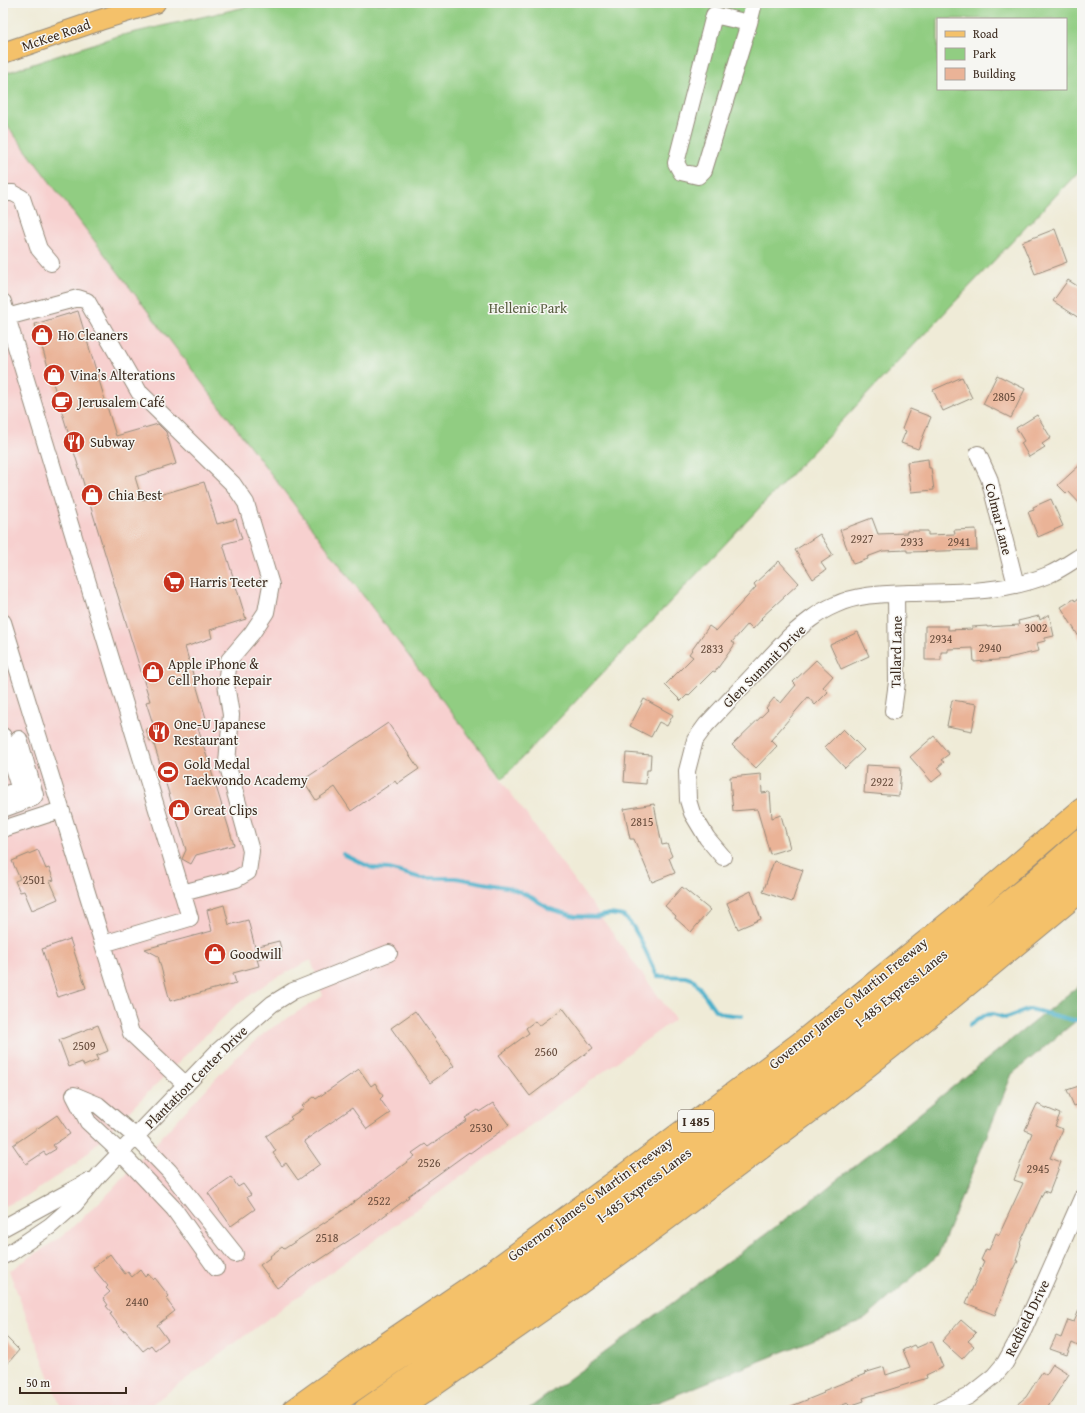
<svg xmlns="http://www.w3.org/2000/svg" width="1085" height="1413" font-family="'Gentium Book Plus',serif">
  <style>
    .built { fill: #f7d0cf }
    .green { fill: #91cd82; stroke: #667c50; fill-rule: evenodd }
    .forest { fill: #74b070; stroke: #586d47 }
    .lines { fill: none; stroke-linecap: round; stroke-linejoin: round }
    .stream { stroke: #4bb0ca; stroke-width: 4 }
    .building { fill: #eab397 }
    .minor-casing { stroke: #958a7a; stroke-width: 18 }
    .major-casing { stroke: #958a7a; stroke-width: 22 }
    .highway-casing { stroke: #958a7a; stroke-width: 24 }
    .minor { stroke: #fff; stroke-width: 16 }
    .major { stroke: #f4c16a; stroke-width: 20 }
    .highway { stroke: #f4c16a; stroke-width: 22 }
    .labels { text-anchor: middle; stroke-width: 3; stroke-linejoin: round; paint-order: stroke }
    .number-label { font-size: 12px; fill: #674c3c }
    .shield { fill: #f6f6f2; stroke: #73675e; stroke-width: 1 }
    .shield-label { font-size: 13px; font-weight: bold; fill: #3b2a1e }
    .street-label { font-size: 14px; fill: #3b2a1e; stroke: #f6f6f2 }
    .park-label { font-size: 14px; fill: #555b3c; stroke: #f6f6f2 }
    .poi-label { font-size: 14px; fill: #3b2a1e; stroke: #f6f6f2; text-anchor: start }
  </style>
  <rect width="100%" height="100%" fill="#f6f6f2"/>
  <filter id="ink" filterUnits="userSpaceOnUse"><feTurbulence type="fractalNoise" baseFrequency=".025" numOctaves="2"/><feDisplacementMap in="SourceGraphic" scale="8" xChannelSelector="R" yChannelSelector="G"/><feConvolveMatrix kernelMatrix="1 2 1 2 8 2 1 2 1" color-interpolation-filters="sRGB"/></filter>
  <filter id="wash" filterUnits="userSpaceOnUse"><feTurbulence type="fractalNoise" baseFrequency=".012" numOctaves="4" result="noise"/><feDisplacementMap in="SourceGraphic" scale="16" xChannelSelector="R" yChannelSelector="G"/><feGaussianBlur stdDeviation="0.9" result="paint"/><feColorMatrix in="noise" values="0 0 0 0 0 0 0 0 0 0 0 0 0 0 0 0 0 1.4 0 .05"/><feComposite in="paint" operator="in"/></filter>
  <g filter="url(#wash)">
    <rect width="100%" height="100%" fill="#efebd7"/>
    <path class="built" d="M3 119 414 660 675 1019 144 1410H62L9 1271 64 1235 112 1190 235 1058 267 1031 323 996 311 960 271 980 235 1006 77 1163 25 1197 3 1207Z"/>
    <path class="green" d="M263 3H1082V168L502 779 3 120V74L114 37ZM938 19H1066V89H938Z"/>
    <path class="forest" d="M1082 983V1016L1012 1074 938 1255 865 1319 638 1410H527L812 1200Z"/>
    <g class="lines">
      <path class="stream" d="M343 854 372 868 389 869 421 878H456L511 888 531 897 550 909 575 916 596 917 610 914 623 916 632 925 641 941 657 976 686 977 694 980 715 1010 724 1014 742 1016
        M970 1025 984 1015 993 1014 1006 1018 1030 1009 1072 1020H1082"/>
    </g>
    <g id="blocks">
      <path class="building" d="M1055 229 1067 262 1035 274 1022 242Z
        M1068 280 1082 289V320L1053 301Z
        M78 311 116 436 158 424 166 432 176 464 135 477 142 500 204 482 217 524 236 519 242 539 223 544 246 619 210 630 212 638 185 647 208 725 198 728 234 845 196 855 191 864 182 859 186 850 153 741 150 742 146 729 154 727 146 702 150 701 35 324Z
        M997 375 1025 389 1011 418 983 404Z
        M962 377 972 398 943 411 933 390Z
        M910 409 931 417 918 449 901 443 906 431 902 429Z
        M1037 415 1051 438 1042 444 1045 447 1029 457 1021 443 1024 441 1016 428Z
        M928 459 929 468H931L934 490 911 492 907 462Z
        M1082 463V506L1068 491 1066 493 1058 485Z
        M1051 499 1063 526 1038 537 1028 512 1034 510 1033 507Z
        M872 518 878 534 907 533V531H928V535L955 534 954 530 976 529 977 550 907 552V550L883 551 867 557 868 559 853 564 840 530Z
        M820 534 833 555 821 563 826 570 813 579 795 550Z
        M779 561 799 583 761 618 762 619 753 629 748 624 732 642 735 644 715 672 713 671 688 696 687 695 681 701 665 685 693 657 689 654 709 626 716 631 756 587 754 584Z
        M1082 596V642L1061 607 1074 599 1075 601Z
        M1049 614 1054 636 1045 638V641L1037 643 1039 651 1008 658V659L974 662 973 648 948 649V652H941V660H925V626H948V630L972 629V627L987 626V627L1019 625 1018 621 1039 616 1040 620Z
        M858 632 869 656 841 669 830 645Z
        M816 660 833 676 823 687 828 692 815 705 808 697 771 740 777 746 756 768 732 745 768 710 766 708 774 698 781 703 796 685 793 682Z
        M644 699 673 715 667 726 659 722 651 737 630 726Z
        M952 700 977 704 972 731 947 726Z
        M388 723 419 769 397 784 395 781 351 811 335 787 316 800 303 780Z
        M843 729 864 750 845 768 825 747Z
        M934 736 949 754 941 760 944 762 938 767 943 773 932 782 910 757Z
        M626 753 651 755 650 770H647L646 784 624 782Z
        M866 765 901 767 899 796 864 793Z
        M761 774 762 793 770 792 772 818 781 815 790 848 770 854 757 809 733 811 731 791 730 777Z
        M654 804 662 845 667 844 672 856 669 858 675 873 652 882 634 839H630L624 809Z
        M38 850 46 869 49 868 54 880 50 881 58 899 32 910 24 891 20 892 15 881 20 879 12 861Z
        M774 861 803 870 792 902 763 892Z
        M682 887 710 910 691 932 675 918 676 916 665 906Z
        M751 891 761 919 738 929 727 903Z
        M224 905 229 925 248 920 255 947 279 941 282 952 257 959 259 966 233 973 236 983 170 1001 158 956 145 949 212 931 207 910Z
        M70 939 86 988 58 997 42 949Z
        M563 1008 593 1048 530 1096 499 1055 529 1033 526 1028 535 1021 539 1026Z
        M415 1011 454 1066 430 1083 391 1028Z
        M98 1025 108 1051 96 1056 98 1060 84 1066 82 1062 69 1067 59 1040Z
        M359 1069 371 1086 375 1083 383 1096 380 1099 390 1113 367 1129 352 1108 304 1141 320 1164 298 1180 286 1163 282 1166 273 1153 276 1151 266 1136 292 1119 290 1117 304 1108 302 1106 314 1097 316 1099Z
        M1082 1085V1103L1074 1106 1067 1090Z
        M493 1103 509 1125 470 1153 469 1152 408 1196 409 1197 368 1228 315 1263 314 1262 277 1288 260 1265 271 1257 270 1256 282 1247 284 1249 342 1211 415 1156 412 1153 425 1144 428 1147 467 1120 465 1118 478 1110 479 1112Z
        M1037 1104 1060 1114 1055 1126 1063 1129 1050 1158 1061 1162 1049 1193 1044 1191 1020 1243 1021 1244 1016 1261H1018L1012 1273H1011L995 1315 966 1303 984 1261 981 1260 986 1249 989 1250 996 1233 999 1235 1023 1183 1014 1180 1032 1133 1025 1130Z
        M57 1115 70 1134 53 1145 56 1149 46 1155 44 1152 26 1164 13 1145Z
        M231 1177 238 1187 243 1184 251 1195 247 1197 255 1209 231 1226 208 1193Z
        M110 1254 125 1274 128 1272 132 1277 140 1270 145 1277 148 1274 153 1280 155 1278 169 1296 166 1299 175 1311 157 1325 168 1340 155 1350 151 1345 143 1351 125 1330 123 1331 110 1314 112 1313 106 1306 108 1305 103 1298 110 1292 106 1288 108 1286 93 1268Z
        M1082 1303V1348L1072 1343 1067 1355 1050 1349 1056 1336 1061 1338 1068 1320 1074 1322Z
        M961 1320 976 1333 968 1341 974 1346 962 1359 942 1341Z
        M3 1334 19 1350 3 1369Z
        M932 1341 943 1367 926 1375 927 1378 863 1398 864 1401 849 1406 848 1403 829 1410H782L824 1393 823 1391 865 1374 864 1373 884 1367 886 1375 910 1367 903 1350 914 1345 916 1348Z
        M1053 1364 1069 1374 1046 1410H1010L1026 1397 1042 1372 1046 1375Z"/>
    </g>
  </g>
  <g filter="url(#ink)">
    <use href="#blocks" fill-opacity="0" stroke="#958a7a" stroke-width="1"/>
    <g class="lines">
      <g class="minor-casing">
        <path id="minor" d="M749 23 714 15 676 163 681 172 698 176 704 170 749 23 754 3
          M3 193H13L22 198 39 249 51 263
          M3 302 7 317 78 298 87 301 139 392 233 484 246 503 271 585 266 612 252 633 229 660 226 684 231 715 227 763 251 851 248 872 236 879 182 893
          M3 319 7 317 190 918 103 944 3 622
          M978 454 989 478 1016 585
          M893 711 897 682 896 594
          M3 736 20 790 3 795
          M3 809 33 798 35 795 19 739
          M3 829 61 810
          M723 857 707 838 692 813 688 800 687 771 695 740 706 725 790 636C804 624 818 612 835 605 858 594 885 594 910 593 956 592 1004 593 1048 575 1060 570 1071 562 1082 555
          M103 944 131 1033 186 1085
          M3 1228 89 1181
          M3 1256 10 1253 50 1226 75 1204 99 1175 218 1051 272 1004 293 991 389 953
          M216 1268 174 1209 121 1153 88 1122 74 1095 98 1105 136 1137 169 1171 235 1254
          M940 1410 969 1396 994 1376 1005 1363 1024 1329 1082 1198"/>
      </g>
      <g class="major-casing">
        <path id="major" d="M3 53 100 20 155 3"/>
      </g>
      <g class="highway-casing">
        <path id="highway" d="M293 1410 364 1359 492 1272 615 1182 800 1043 961 913 1082 809
          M325 1410 577 1236 823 1052 1038 878 1082 839
          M365 1410C501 1314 637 1219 769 1118 875 1036 979 950 1082 864
          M398 1410 555 1301 640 1239 824 1101 930 1016 1082 890"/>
      </g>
      <use href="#minor" class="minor"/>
      <use href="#major" class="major"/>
      <use href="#highway" class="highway"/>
    </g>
  </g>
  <defs>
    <g id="shop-disc" transform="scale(1.15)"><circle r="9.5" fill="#c8321e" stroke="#f6f6f2"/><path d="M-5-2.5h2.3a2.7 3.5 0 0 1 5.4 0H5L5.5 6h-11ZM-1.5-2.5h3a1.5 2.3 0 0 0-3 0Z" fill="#fff"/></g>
    <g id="cafe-disc" transform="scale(1.15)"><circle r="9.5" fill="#c8321e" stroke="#f6f6f2"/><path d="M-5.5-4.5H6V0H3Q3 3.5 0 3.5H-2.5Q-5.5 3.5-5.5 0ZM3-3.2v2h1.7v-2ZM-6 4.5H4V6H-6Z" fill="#fff"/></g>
    <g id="restaurant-disc" transform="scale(1.15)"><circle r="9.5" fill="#c8321e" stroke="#f6f6f2"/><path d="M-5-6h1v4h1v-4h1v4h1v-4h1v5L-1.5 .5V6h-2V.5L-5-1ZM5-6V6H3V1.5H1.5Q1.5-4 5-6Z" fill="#fff"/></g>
    <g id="supermarket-disc" transform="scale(1.15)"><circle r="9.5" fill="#c8321e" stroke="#f6f6f2"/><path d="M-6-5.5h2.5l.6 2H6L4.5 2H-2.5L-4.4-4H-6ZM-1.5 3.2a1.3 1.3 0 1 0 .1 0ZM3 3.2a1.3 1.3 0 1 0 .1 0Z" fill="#fff"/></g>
    <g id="stadium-disc" transform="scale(1.15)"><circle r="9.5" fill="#c8321e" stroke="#f6f6f2"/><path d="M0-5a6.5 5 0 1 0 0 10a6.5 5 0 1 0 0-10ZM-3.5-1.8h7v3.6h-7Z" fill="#fff"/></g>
  </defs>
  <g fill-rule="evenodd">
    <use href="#shop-disc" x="42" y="335"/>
    <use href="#shop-disc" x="54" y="375"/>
    <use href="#cafe-disc" x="62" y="402"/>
    <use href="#restaurant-disc" x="74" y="442"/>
    <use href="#shop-disc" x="92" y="495"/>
    <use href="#supermarket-disc" x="174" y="582"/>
    <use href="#shop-disc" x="153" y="672"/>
    <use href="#restaurant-disc" x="159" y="732"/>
    <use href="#stadium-disc" x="168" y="772"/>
    <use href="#shop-disc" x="179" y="810"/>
    <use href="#shop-disc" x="215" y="954"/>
  </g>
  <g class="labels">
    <g class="number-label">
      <text x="1004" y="401">2805</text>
      <text x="862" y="543">2927</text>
      <text x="912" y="546">2933</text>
      <text x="959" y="546">2941</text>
      <text x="1036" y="632">3002</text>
      <text x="941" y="643">2934</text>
      <text x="990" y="652">2940</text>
      <text x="712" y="653">2833</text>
      <text x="882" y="786">2922</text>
      <text x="642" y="826">2815</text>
      <text x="34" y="884">2501</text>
      <text x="84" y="1050">2509</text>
      <text x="546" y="1056">2560</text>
      <text x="481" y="1132">2530</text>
      <text x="429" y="1167">2526</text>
      <text x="1038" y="1173">2945</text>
      <text x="379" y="1205">2522</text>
      <text x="327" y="1242">2518</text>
      <text x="137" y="1306">2440</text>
    </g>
    <rect class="shield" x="678" y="1110" width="36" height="22" rx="3"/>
    <g class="shield-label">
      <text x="696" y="1126">I 485</text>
    </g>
    <g class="street-label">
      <text transform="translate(56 35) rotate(-19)" y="5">McKee Road</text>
      <text transform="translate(999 519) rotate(76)" y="5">Colmar Lane</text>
      <text transform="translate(896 652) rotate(-89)" y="5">Tallard Lane</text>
      <text transform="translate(764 666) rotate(-45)" y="5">Glen Summit Drive</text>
      <text transform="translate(901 988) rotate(-39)" y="5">I-485 Express Lanes</text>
      <text transform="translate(848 1003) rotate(-39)" y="5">Governor James G Martin Freeway</text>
      <text transform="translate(196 1077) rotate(-45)" y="5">Plantation Center Drive</text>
      <text transform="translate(644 1185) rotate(-37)" y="5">I-485 Express Lanes</text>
      <text transform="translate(590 1199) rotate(-36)" y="5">Governor James G Martin Freeway</text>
      <text transform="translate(1027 1318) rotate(-64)" y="5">Redfield Drive</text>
    </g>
    <g class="park-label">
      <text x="528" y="313">Hellenic Park</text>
    </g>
    <g class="poi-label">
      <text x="58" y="340">Ho Cleaners</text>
      <text x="70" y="380">Vina’s Alterations</text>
      <text x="78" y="407">Jerusalem Café</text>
      <text x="90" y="447">Subway</text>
      <text x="108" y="500">Chia Best</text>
      <text x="190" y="587">Harris Teeter</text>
      <text x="168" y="669">Apple iPhone &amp;<tspan x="168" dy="16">Cell Phone Repair</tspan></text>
      <text x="174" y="729">One‐U Japanese<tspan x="174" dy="16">Restaurant</tspan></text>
      <text x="184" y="769">Gold Medal<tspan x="184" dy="16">Taekwondo Academy</tspan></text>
      <text x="194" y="815">Great Clips</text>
      <text x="230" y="959">Goodwill</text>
    </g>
  </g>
  <rect width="1085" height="1413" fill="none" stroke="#f6f6f2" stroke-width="16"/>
  <rect x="937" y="18" width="130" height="72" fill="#f6f6f2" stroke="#aba49d"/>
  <rect x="945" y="31" width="20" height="6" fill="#f4c16a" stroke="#aba49d"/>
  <text x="973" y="38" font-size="12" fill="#3b2a1e">Road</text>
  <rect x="945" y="48" width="20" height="12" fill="#91cd82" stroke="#aba49d"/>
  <text x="973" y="58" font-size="12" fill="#3b2a1e">Park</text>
  <rect x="945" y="68" width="20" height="12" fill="#eab397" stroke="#aba49d"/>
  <text x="973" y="78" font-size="12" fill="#3b2a1e">Building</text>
  <path d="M20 1387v6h106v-6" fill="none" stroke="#3b2a1e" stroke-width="2"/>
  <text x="26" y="1387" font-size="12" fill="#3b2a1e" stroke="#f6f6f2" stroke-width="3" paint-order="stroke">50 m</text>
</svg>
